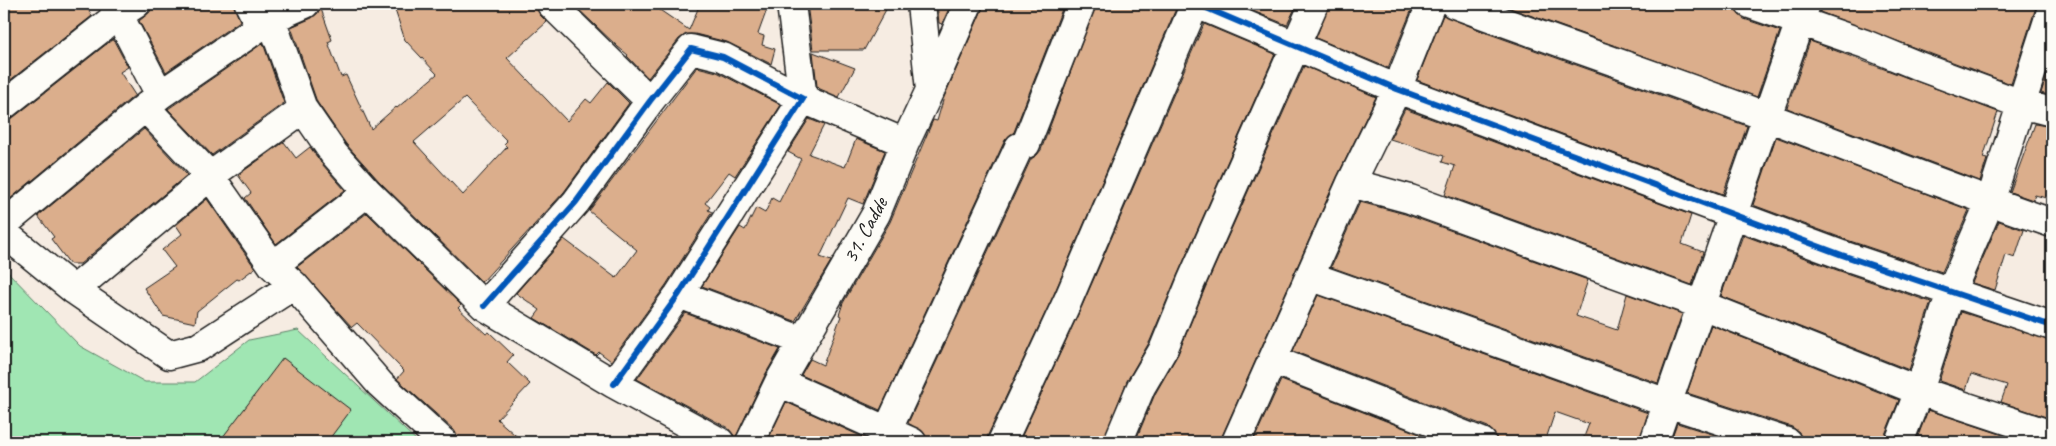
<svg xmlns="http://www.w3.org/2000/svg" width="2056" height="446" font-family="Caveat,sans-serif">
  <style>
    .green { fill: #a0e6b3; stroke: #5e8168 }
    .building { fill: #dbae8c; stroke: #1c1c1c; fill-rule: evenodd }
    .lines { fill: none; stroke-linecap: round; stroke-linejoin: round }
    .minor-casing { stroke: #1c1c1c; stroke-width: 31 }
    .minor { stroke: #fdfcf7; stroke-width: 28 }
    .cycleway-casing { stroke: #fdfcf7; stroke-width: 9 }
    .cycleway { stroke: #0057b8; stroke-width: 6 }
    .labels { text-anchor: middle; stroke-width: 4.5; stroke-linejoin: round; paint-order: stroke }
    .street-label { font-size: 21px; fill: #1c1c1c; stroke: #fdfcf7 }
  </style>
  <rect width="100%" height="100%" fill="#f6ece2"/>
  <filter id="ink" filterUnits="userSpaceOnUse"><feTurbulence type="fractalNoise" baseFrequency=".02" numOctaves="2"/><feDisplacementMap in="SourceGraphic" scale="10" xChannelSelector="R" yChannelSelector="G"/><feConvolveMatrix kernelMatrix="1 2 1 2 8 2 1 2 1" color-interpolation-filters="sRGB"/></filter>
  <g filter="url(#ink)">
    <path class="green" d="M4 268 80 346 145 382H195L249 340 298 330 418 442H4Z"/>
    <path class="building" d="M4 4H85L92 16 4 85Z
      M158 4H233L240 21 166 72 139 21 150 12 151 8Z
      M393 4H536L540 15 547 22 507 58 567 121 586 99 591 103 608 82 629 103 564 192 482 282 379 181 346 144 317 102 291 27 312 18 318 13 320 6 332 40 328 42 341 77 346 75 371 129 396 107 397 108 437 74 405 40ZM465 98 507 141 504 144 507 147 463 195 414 142Z
      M573 4H651L689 30 700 4H769L758 34 764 36 762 45 775 49 771 64 727 42 695 34H686L679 39 648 78 627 56 628 55 618 47Z
      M807 4H889L864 50H813Z
      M937 4H951L942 24 939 23Z
      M983 4H1064L1014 132 1005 140 880 410 801 375 810 359 823 365 841 316 839 315 843 303 890 222 933 120 937 121 944 97 982 10Z
      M1096 4H1178L1054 294 988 435 987 442H927L924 433 908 423 1031 159 1037 155 1041 150Z
      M1236 4H1297L1287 25Z
      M1329 4H1414L1388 68 1316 38Z
      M1499 4H1735L1738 14 1744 19 1780 31 1757 97Z
      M1821 4H2037L2011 84 1820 12Z
      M1443 15 1484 32 1747 126 1723 194 1417 80Z
      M1204 24 1275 54 1177 276 1150 341 1127 381 1103 442H1019L1082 306Z
      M113 39 128 67 120 72 135 95 4 204V120L14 117Z
      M1810 41 1998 112 1983 158 1987 159 1980 181 1787 108Z
      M263 43 284 103 212 155 168 109Z
      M813 52 855 68 839 97 820 89 817 86Z
      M2052 59V96L2041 93Z
      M1304 66 1376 97 1337 177 1222 436 1221 442H1135L1155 394 1178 354 1205 288Z
      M697 67 717 72 781 105 735 176 729 172 705 203 710 207 708 210 712 212 666 285 611 361 599 352 596 355 534 318 540 310 516 293 564 239 616 278 637 250 589 211Z
      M1405 109 1691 215 1682 244 1703 252 1692 285 1445 195 1455 166 1442 162 1444 156 1390 139Z
      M809 119 824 125 809 154 845 167 856 139 885 151 863 204 848 198 820 257 831 261 795 321 702 286 740 227 745 230 756 208 765 213 772 198 779 202 801 159 788 152Z
      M2035 124 2052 127V175L2046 198 2035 195 2033 200 2010 192Z
      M144 129 187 175 80 264H70L51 239 54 237 38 216Z
      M1776 137 1969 210 1942 272 1847 240 1753 205Z
      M284 142 296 158 310 147 322 164 345 190 276 244 245 198 251 193 238 175Z
      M207 199 255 268 239 280 237 279 197 311 195 323 163 316 144 288 175 267 162 250 182 234 176 225Z
      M1360 202 1405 214 1588 280 1576 316 1617 330 1627 294 1682 314 1658 383 1331 267Z
      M367 213 461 305 458 308 486 334 489 332 513 355 507 362 530 384 497 419 523 442H458V437L454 430 397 379 404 371 357 323 352 327 297 267Z
      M1999 221 2024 230 2015 258 2006 255 1995 290 1972 283Z
      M1743 235 1837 270 1931 302 1909 370 1721 296Z
      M1318 295 1648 413 1639 442H1582L1589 424 1555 412 1545 442H1497L1494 433 1488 427 1293 351Z
      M1961 312 2052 341V419L2001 402 2007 385 1971 374 1966 390 1939 381Z
      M685 313 780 349 765 375 735 439 733 434 728 428 637 379Z
      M1711 325 1899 400 1882 442H1802L1799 432 1792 427 1687 393Z
      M283 358 351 410 327 442H219Z
      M1281 380 1440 442H1253Z
      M786 402 867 439V442H767Z
      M1928 410 2024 442H1939L1918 436Z
      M1677 423 1737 442H1670Z"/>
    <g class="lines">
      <g class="minor-casing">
        <path id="minor" d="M113 4 160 95
          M249 4 260 26
          M551 4 650 101
          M791 4 803 99 905 143
          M1197 4 1397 89 1842 255 2052 326
          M1454 4C1548 39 1643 71 1738 106 1843 145 1946 187 2052 223
          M1750 4 1865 44 1921 67 2021 104 2052 112
          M271 19 303 109 334 154 368 192 273 266
          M931 89 968 4
          M4 105 117 16 136 4
          M146 108 210 176 273 266 294 285 380 384 443 442
          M1351 183 1410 199 1702 305 1919 391 2052 435
          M368 192 484 306 614 384 720 442
          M4 224 160 95 271 19 305 4
          M4 233 74 290 169 355 199 347 294 285
          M1310 276 1667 403 1787 442
          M74 290 210 176 303 109
          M679 294 803 341
          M484 306 576 202 650 101 691 49 723 57 803 99 679 294 614 384
          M1273 360 1482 442
          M779 382 912 442
          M750 442 779 382 876 214 905 143 930 90 921 4
          M882 442 1019 147 1026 144 1081 4
          M1002 442 1068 300 1195 4
          M1118 442 1141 387 1164 348 1191 282 1314 4
          M1236 442 1351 183 1397 89 1431 4
          M1654 442 1806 4
          M1899 442 1919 391 1951 292 1990 202 2052 8"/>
      </g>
      <use href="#minor" class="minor"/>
      <g class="cycleway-casing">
        <path id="cycleway" d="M1197 4 1397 89 1842 255 2052 326
          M484 306 576 202 650 101 691 49 723 57 803 99 679 294 614 384"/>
      </g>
      <use href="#cycleway" class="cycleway"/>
    </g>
  </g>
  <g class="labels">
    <g class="street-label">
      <text transform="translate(865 230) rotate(-62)" y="7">31. Cadde</text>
    </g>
  </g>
  <rect width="2056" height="446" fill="none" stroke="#fdfcf7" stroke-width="20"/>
  <rect x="10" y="10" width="2036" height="426" fill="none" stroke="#1c1c1c" stroke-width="2" filter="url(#ink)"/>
</svg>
